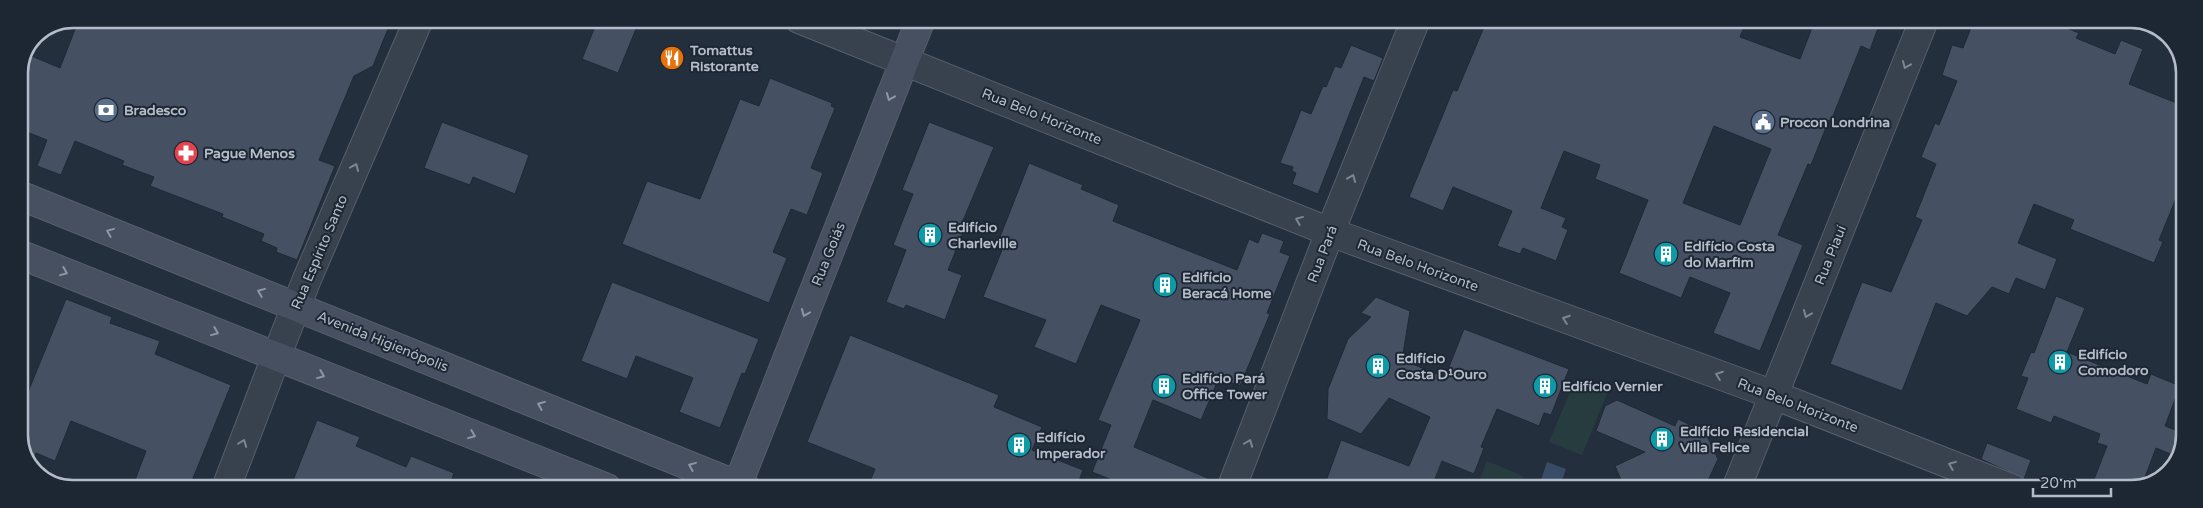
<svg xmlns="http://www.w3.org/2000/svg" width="2203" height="508" font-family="'Varela Round',sans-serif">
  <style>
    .green { fill: #263c3f }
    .water { fill: #394c67 }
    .building { fill: #455162; stroke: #1f2835; fill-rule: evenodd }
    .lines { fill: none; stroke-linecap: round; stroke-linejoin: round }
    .minor-casing { stroke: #565f6c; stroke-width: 30 }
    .tertiary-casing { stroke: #565f6c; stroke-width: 30 }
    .secondary-casing { stroke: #565f6c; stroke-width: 30 }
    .minor { stroke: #38414e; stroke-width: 28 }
    .tertiary { stroke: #38414e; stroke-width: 28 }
    .secondary { stroke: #465061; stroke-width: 28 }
    .oneway { stroke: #7c8592 }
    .oneway2 { stroke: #8e96a5 }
    .labels { text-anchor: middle; stroke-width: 4; stroke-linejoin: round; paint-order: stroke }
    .poi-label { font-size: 14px; font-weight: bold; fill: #b4bcc9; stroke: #1d2633; text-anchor: start }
    .street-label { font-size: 14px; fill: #b4bcc9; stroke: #1d2633 }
    .rim { fill: none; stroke: #b4bcc9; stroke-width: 2.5 }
  </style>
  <rect width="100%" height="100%" fill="#242f3e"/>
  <path class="green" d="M1575 380 1607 394 1582 455 1549 442Z
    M1487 461 1523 476 1518 489H1476Z"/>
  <path class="water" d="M1547 462 1566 469 1559 489H1538Z"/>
  <path class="building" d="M79 19H392L373 66 354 76 319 160 335 166 297 260 276 252 277 248 261 241 264 234 222 217 223 214 150 186 154 177 122 165 124 161 75 141 61 175 37 166 47 140 19 129V73L27 54 60 68Z
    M598 19H640L618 73 582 59Z
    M1487 20H1747L1740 37 1800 59 1815 20H1881L1870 50 1861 46 1831 121 1829 120 1811 165 1808 164 1778 235 1803 245 1760 351 1713 333 1730 293 1690 277 1681 298 1619 273 1648 200 1595 179 1600 165 1564 151 1541 208 1566 218 1562 227 1568 230 1556 261 1523 248 1520 254 1497 246 1512 211 1453 187 1443 211 1409 197 1453 90 1457 91ZM1714 126 1771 149 1740 225 1683 203Z
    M1974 20H2046L2079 33 2076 38 2115 54 2121 40 2143 49 2129 84 2184 106V179L2159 240 2163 242 2154 263 2070 229 2074 220 2034 204 2018 243 2057 259 2045 290 2016 278 2009 294 1992 287 1967 316 1936 303 1902 391 1830 364 1862 282 1891 292 1922 220 1915 217 1936 164 1921 157 1935 123 1939 125 1957 81 1942 75 1952 45 1963 48Z
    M1351 45 1383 58 1374 81 1364 77 1318 194 1292 184 1296 173 1292 171 1293 167 1280 163 1301 110 1311 114 1323 86 1326 87 1335 66 1341 68Z
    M770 78 832 103 831 106 835 108 811 168 823 173 807 215 791 209 773 252 787 258 769 303 622 244 647 181 700 199 740 99 759 106Z
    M442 122 529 155 515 194 473 177 470 185 424 168Z
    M929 122 994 147 962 223 966 225 948 270 962 275 945 320 906 305 904 309 886 302 906 250 893 245 913 194 902 190Z
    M1029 163 1083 185 1081 189 1119 205 1113 221 1237 270 1249 239 1258 243 1262 233 1284 241 1280 252 1290 256 1267 313 1270 314 1240 386 1219 378 1201 420 1153 400 1134 447 1217 482 1216 489H1135L1092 472 1111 425 1098 420 1140 320 1101 305 1076 364 1034 347 1046 320 983 297 1004 245 998 242Z
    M612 282 759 339 745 374 742 373 720 428 679 412 693 378 636 356 627 379 581 361Z
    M2056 296 2085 308 2067 352 2147 384 2151 374 2180 386 2165 426 2181 432 2173 455 2156 448 2142 485 2130 489H2110L2093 482 2107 446 2097 443 2100 434 2054 416 2051 423 2016 409 2028 378 2021 376 2031 352 2034 353Z
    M1376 297 1410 311 1402 360 1445 377 1464 329 1569 369 1551 415 1544 413 1539 426 1497 409 1481 447 1484 448 1474 474 1442 461 1431 489H1323L1341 440 1409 466 1430 417 1389 398 1361 434 1327 419 1328 389 1348 339 1371 317 1361 313Z
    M66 299 112 317 110 323 160 341 155 354 231 385 189 488H132L146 451 71 421 55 461 36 453 31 467 19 442V414Z
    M850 335 999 395 994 407 1042 427 1032 450 1083 470 1076 489H867L875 469 807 442Z
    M1617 400 1675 426 1678 419 1705 432 1718 459 1707 483 1699 485 1698 489H1625L1615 466 1645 452 1596 431 1605 406Z
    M317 420 360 437 356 446 406 467 411 456 454 473 450 484 458 488H290Z
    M1987 443 2031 460 2024 479 1981 459Z"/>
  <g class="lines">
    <g class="minor-casing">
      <path id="minor" d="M799 19 1330 232 1774 395 2013 489
        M276 357 307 279 419 19
        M1736 489 1924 20"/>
    </g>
    <g class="tertiary-casing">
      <path id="tertiary" d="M226 488 276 357
        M1231 489 1330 232 1416 19"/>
    </g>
    <g class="secondary-casing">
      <path id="secondary" d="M19 195 747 489
        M19 254 607 488
        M736 489 921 19"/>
    </g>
    <use href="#minor" class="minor"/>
    <use href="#tertiary" class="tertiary"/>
    <use href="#secondary" class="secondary"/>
  </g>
  <defs><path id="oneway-chevron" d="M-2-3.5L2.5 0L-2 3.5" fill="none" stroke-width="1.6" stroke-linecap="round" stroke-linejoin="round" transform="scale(1.25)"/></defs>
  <g class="oneway">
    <use href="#oneway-chevron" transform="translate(1906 65) rotate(112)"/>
    <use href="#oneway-chevron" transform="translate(355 167) rotate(-67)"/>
    <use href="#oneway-chevron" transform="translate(1352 178) rotate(-68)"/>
    <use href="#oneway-chevron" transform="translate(1299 220) rotate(-158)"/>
    <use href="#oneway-chevron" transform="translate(1807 314) rotate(112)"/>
    <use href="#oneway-chevron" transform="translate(1566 319) rotate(-160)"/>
    <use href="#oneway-chevron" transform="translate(1719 375) rotate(-160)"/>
    <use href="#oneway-chevron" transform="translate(243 443) rotate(-69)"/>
    <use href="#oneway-chevron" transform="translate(1249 443) rotate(-69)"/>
    <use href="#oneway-chevron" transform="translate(1952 465) rotate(-158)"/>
  </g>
  <g class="oneway2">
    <use href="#oneway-chevron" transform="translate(890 97) rotate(112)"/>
    <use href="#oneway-chevron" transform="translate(110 232) rotate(-158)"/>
    <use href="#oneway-chevron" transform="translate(64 272) rotate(22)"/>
    <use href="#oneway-chevron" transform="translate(261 292) rotate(-158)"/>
    <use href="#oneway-chevron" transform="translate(805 313) rotate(112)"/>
    <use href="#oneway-chevron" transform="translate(215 332) rotate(22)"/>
    <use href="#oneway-chevron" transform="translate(321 375) rotate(22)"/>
    <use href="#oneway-chevron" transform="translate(541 405) rotate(-158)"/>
    <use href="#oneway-chevron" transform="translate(472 435) rotate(22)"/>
    <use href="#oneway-chevron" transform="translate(692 466) rotate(-158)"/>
  </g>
  <defs>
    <g id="restaurant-disc" transform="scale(1.25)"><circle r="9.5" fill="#e8710a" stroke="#1d2633"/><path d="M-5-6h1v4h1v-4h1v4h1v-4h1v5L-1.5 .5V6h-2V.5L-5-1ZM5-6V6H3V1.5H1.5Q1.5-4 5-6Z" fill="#fff"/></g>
    <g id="bank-disc" transform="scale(1.25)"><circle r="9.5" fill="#5c6f8a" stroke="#1d2633"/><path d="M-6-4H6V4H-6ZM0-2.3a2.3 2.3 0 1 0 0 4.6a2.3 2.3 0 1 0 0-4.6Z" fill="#fff"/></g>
    <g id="civic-disc" transform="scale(1.25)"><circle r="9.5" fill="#5c6f8a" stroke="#1d2633"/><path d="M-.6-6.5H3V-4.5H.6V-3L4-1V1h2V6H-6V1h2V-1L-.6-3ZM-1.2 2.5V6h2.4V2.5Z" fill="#fff"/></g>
    <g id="pharmacy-disc" transform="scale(1.25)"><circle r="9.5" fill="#e0444e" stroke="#1d2633"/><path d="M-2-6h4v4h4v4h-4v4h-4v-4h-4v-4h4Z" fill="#fff"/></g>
    <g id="building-disc" transform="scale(1.25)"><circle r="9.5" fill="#0f9aa8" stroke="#1d2633"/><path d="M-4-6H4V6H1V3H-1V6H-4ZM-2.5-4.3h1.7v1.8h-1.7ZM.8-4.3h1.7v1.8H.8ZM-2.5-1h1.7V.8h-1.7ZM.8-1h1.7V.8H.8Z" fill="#fff"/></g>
  </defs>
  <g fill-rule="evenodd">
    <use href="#restaurant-disc" x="672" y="58"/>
    <use href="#bank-disc" x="106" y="110"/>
    <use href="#civic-disc" x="1763" y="122"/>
    <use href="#pharmacy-disc" x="186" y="153"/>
    <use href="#building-disc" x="930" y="235"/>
    <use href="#building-disc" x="1666" y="254"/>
    <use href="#building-disc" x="1165" y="285"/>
    <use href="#building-disc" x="2060" y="362"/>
    <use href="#building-disc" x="1378" y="366"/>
    <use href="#building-disc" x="1164" y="386"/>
    <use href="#building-disc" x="1545" y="386"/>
    <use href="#building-disc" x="1662" y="439"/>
    <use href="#building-disc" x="1019" y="445"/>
  </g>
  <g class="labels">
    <g class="poi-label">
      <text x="690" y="55">Tomattus<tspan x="690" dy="16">Ristorante</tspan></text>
      <text x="124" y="115">Bradesco</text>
      <text x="1780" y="127">Procon Londrina</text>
      <text x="204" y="158">Pague Menos</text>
      <text x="948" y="232">Edifício<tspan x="948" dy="16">Charleville</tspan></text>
      <text x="1684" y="251">Edifício Costa<tspan x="1684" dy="16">do Marfim</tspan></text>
      <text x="1182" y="282">Edifício<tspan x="1182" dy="16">Beracá Home</tspan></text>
      <text x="2078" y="359">Edifício<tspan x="2078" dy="16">Comodoro</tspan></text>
      <text x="1396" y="363">Edifício<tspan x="1396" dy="16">Costa D¹Ouro</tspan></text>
      <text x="1182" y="383">Edifício Pará<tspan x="1182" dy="16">Office Tower</tspan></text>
      <text x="1562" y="391">Edifício Vernier</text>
      <text x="1680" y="436">Edifício Residencial<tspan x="1680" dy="16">Villa Felice</tspan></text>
      <text x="1036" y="442">Edifício<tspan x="1036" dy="16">Imperador</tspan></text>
    </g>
    <g class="street-label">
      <text transform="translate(1042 116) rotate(22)" y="5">Rua Belo Horizonte</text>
      <text transform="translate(319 252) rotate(-67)" y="5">Rua Espírito Santo</text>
      <text transform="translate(828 254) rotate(-68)" y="5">Rua Goiás</text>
      <text transform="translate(1322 254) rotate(-69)" y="5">Rua Pará</text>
      <text transform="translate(1830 255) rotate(-68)" y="5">Rua Piauí</text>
      <text transform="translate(1418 265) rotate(20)" y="5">Rua Belo Horizonte</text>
      <text transform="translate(383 341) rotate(22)" y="5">Avenida Higienópolis</text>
      <text transform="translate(1798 405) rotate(21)" y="5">Rua Belo Horizonte</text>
    </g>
  </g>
  <path d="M0 0H2203V508H0ZM73 28H2131A45 45 0 0 1 2176 73V435A45 45 0 0 1 2131 480H73A45 45 0 0 1 28 435V73A45 45 0 0 1 73 28Z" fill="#1d2633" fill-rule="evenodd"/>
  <path class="rim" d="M73 28H2131A45 45 0 0 1 2176 73V435A45 45 0 0 1 2131 480H73A45 45 0 0 1 28 435V73A45 45 0 0 1 73 28Z"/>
  <path d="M2033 488v8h78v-8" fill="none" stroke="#b4bcc9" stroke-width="2.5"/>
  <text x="2040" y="488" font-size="15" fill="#b4bcc9" stroke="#1d2633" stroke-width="4" paint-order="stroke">20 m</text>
</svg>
